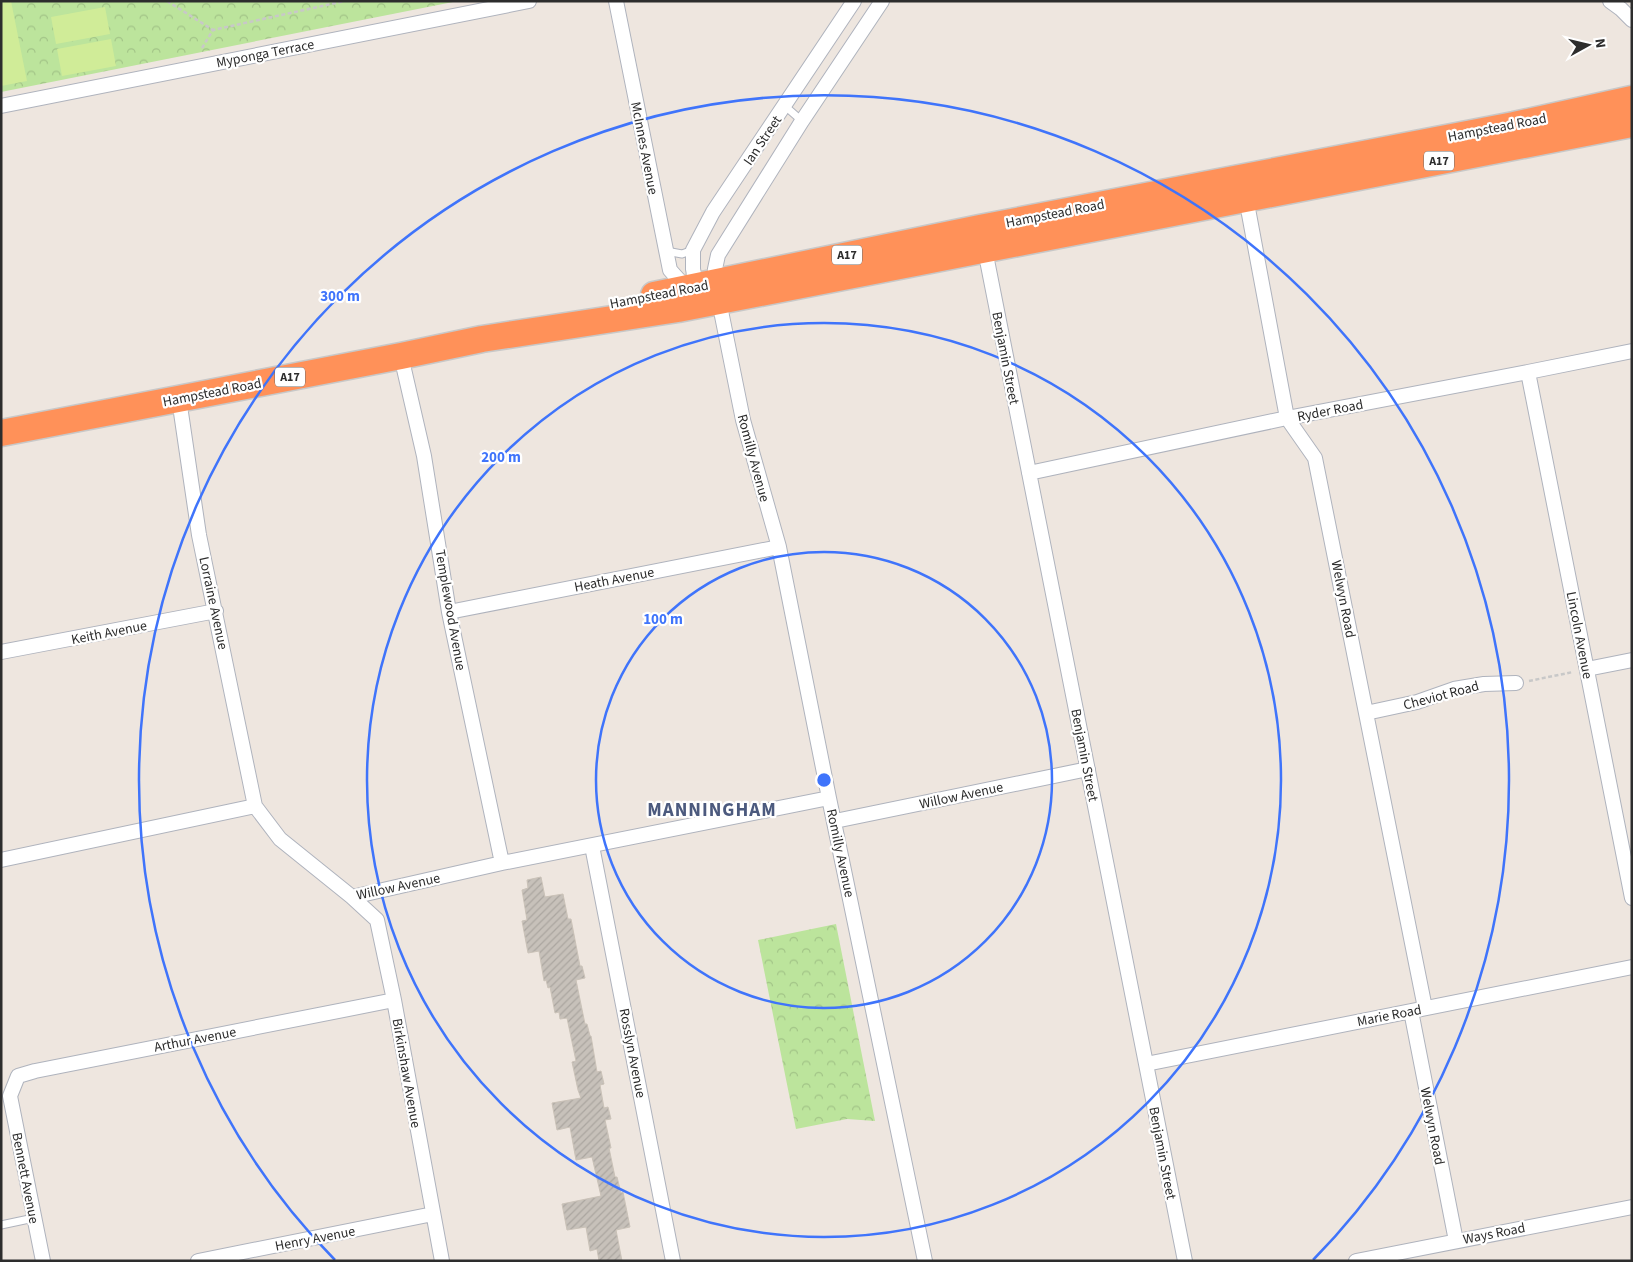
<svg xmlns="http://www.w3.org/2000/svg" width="1633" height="1262" font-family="'Source Sans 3',sans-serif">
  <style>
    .park { fill: url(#park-crowns) }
    .pitch { fill: #d0ec98 }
    .building { fill: url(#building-hatch); stroke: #cac2b8 }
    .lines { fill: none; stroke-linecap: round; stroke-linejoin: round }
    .lane-casing { stroke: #afb3bd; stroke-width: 9 }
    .street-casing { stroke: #afb3bd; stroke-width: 16 }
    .highway-casing { stroke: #c8c8c8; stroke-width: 29 }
    .path { stroke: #c8c8c8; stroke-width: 2.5; stroke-dasharray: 4 2.5; stroke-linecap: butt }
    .lane { stroke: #fff; stroke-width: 7 }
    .street { stroke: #fff; stroke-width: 14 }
    .highway { stroke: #ff9159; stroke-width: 26 }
    .ring { fill: none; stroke: #3f74fb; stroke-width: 2.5 }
    .labels { text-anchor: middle; stroke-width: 4.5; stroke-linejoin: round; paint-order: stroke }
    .shield { fill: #fff; stroke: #6c6c6c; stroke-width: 1 }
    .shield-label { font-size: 12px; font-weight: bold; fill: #2d2d2d }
    .street-label { font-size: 14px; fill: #2d2d2d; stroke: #fff }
    .district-label { font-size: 19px; font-weight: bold; letter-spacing: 1px; fill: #4c5a7e; stroke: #fff }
    .centre { fill: #3f74fb; stroke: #fff; stroke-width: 2.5 }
    .ring-label { font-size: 15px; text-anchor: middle; font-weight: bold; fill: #3f74fb; stroke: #fff; stroke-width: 4.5; stroke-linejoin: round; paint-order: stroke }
  </style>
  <defs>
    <pattern id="park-crowns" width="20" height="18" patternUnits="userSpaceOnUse" patternTransform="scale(1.25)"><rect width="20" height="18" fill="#bce49c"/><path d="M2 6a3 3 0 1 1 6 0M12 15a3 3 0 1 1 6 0" fill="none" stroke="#a2c487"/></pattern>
    <pattern id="building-hatch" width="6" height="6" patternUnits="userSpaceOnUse" patternTransform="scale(1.25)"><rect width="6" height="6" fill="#c7c1ba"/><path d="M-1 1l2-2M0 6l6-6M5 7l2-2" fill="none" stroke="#aba6a0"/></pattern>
  </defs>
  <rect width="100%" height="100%" fill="#eee6df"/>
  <path class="park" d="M1 1H458L1 92Z
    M836 924 875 1121 847 1119 796 1129 758 940Z"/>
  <path class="pitch" d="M1 1H11L27 81 1 86Z
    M105 7 110 34 56 44 51 17Z
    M111 39 116 66 62 76 57 49Z"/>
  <path class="building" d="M541 877 545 897 563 894 568 919H571L580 966H582L585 978 576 980 585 1024H587L590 1036H591L597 1072 601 1071 604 1084 600 1085 604 1108 608 1107 611 1119 605 1120 611 1148H609L615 1177H617L621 1193 623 1192 630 1227 616 1230 622 1261H599L597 1249 590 1251 586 1227 567 1230 562 1204 601 1196 592 1157 576 1160 570 1127 557 1130 552 1103 581 1098 578 1090 572 1062 576 1061 567 1018 560 1019 559 1012 555 1013 550 987 548 988 546 980 544 981 539 951 528 953 522 921 527 920 522 890 528 888 527 880Z"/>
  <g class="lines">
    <g class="lane-casing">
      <path id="lane" d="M785 106 802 121
        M666 251 682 254 693 250
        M1 1225 34 1218"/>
    </g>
    <g class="street-casing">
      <path id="street" d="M616 1 670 270 687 289
        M1610 1 1621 9 1632 20
        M1 106 529 1
        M1246 198 1287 418 1315 458 1425 1008
        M985 250 1185 1261
        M715 282V269L718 255 802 121 882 1
        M696 285 693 269V250L713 212 854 1
        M719 301 743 420 779 547 829 798 925 1261
        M401 356 424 456 449 612 502 863
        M1528 372 1632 898
        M179 399 199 535 255 806
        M1029 473 1287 418 1528 372 1632 351
        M449 612 779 547
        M1 652 216 611
        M1587 669 1632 660
        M1366 713 1417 702 1454 689 1484 684 1516 683
        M835 821 1088 769
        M592 846 673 1261
        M1 860 255 806 280 839 352 897 502 863 829 798
        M352 897 377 920 394 1000 442 1261
        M1411 1011 1456 1241
        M1146 1064 1632 967
        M43 1261 10 1096 18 1076 35 1071 394 1000
        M198 1261 433 1214
        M1356 1261 1632 1207"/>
    </g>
    <g class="highway-casing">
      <path id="highway" d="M654 295 980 228 1514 125 1632 99
        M1 433 401 356 482 339 678 309 1632 124"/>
    </g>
    <path class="path" d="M167 1 213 30
      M202 48 213 30 345 1
      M1529 681 1573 672"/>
    <use href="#lane" class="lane"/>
    <use href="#street" class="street"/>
    <use href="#highway" class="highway"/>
  </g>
  <g class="ring">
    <circle cx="824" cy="780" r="228"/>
    <circle cx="824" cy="780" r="457"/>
    <path d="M335 1260A685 685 0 1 1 1313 1260"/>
  </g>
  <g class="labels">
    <g class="shield">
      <rect x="1424" y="151.5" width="30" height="19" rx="4"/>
      <rect x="832" y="245.5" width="30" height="19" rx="4"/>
      <rect x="275" y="367.5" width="30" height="19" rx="4"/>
    </g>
    <g class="shield-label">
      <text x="1439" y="165">A17</text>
      <text x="847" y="259">A17</text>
      <text x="290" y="381">A17</text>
    </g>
    <g class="street-label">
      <text transform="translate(265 53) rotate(-11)" y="5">Myponga Terrace</text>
      <text transform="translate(1497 127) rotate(-11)" y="5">Hampstead Road</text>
      <text transform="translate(762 140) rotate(-56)" y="5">Ian Street</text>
      <text transform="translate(645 148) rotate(79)" y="5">McInnes Avenue</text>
      <text transform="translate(1055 213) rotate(-11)" y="5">Hampstead Road</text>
      <text transform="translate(659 294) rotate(-11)" y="5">Hampstead Road</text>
      <text transform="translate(1006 358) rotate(79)" y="5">Benjamin Street</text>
      <text transform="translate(212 392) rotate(-11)" y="5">Hampstead Road</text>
      <text transform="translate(1330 410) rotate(-11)" y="5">Ryder Road</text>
      <text transform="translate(754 458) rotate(75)" y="5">Romilly Avenue</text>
      <text transform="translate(614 579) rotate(-11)" y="5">Heath Avenue</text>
      <text transform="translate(1344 599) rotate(79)" y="5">Welwyn Road</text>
      <text transform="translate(214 603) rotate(78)" y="5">Lorraine Avenue</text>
      <text transform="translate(451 610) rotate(80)" y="5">Templewood Avenue</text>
      <text transform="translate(109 632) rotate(-11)" y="5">Keith Avenue</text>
      <text transform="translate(1580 635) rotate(79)" y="5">Lincoln Avenue</text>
      <text transform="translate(1441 695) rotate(-15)" y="5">Cheviot Road</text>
      <text transform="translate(1085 755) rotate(79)" y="5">Benjamin Street</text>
      <text transform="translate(961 795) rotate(-12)" y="5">Willow Avenue</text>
      <text transform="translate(841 853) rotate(78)" y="5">Romilly Avenue</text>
      <text transform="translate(398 886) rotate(-12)" y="5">Willow Avenue</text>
      <text transform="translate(1389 1015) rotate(-11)" y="5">Marie Road</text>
      <text transform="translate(195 1039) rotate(-11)" y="5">Arthur Avenue</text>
      <text transform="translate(633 1053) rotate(79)" y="5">Rosslyn Avenue</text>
      <text transform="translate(407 1073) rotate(80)" y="5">Birkinshaw Avenue</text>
      <text transform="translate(1433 1126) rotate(79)" y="5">Welwyn Road</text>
      <text transform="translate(1163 1153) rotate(79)" y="5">Benjamin Street</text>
      <text transform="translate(26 1178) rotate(79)" y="5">Bennett Avenue</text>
      <text transform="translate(1494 1233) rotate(-11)" y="5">Ways Road</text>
      <text transform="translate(315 1238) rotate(-11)" y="5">Henry Avenue</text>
    </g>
    <g class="district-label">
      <text x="712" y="816">MANNINGHAM</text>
    </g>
  </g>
  <circle cx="824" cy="780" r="8" class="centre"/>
  <g class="ring-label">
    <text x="340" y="301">300 m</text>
    <text x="501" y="462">200 m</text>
    <text x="663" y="624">100 m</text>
  </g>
  <rect width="1633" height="1262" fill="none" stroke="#2d2d2d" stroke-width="5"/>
  <g transform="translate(1588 45) rotate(82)" stroke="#ffffff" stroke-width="4" paint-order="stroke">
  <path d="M0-4L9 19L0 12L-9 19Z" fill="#2d2d2d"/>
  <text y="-8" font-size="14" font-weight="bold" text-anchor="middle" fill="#2d2d2d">N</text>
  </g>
</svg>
